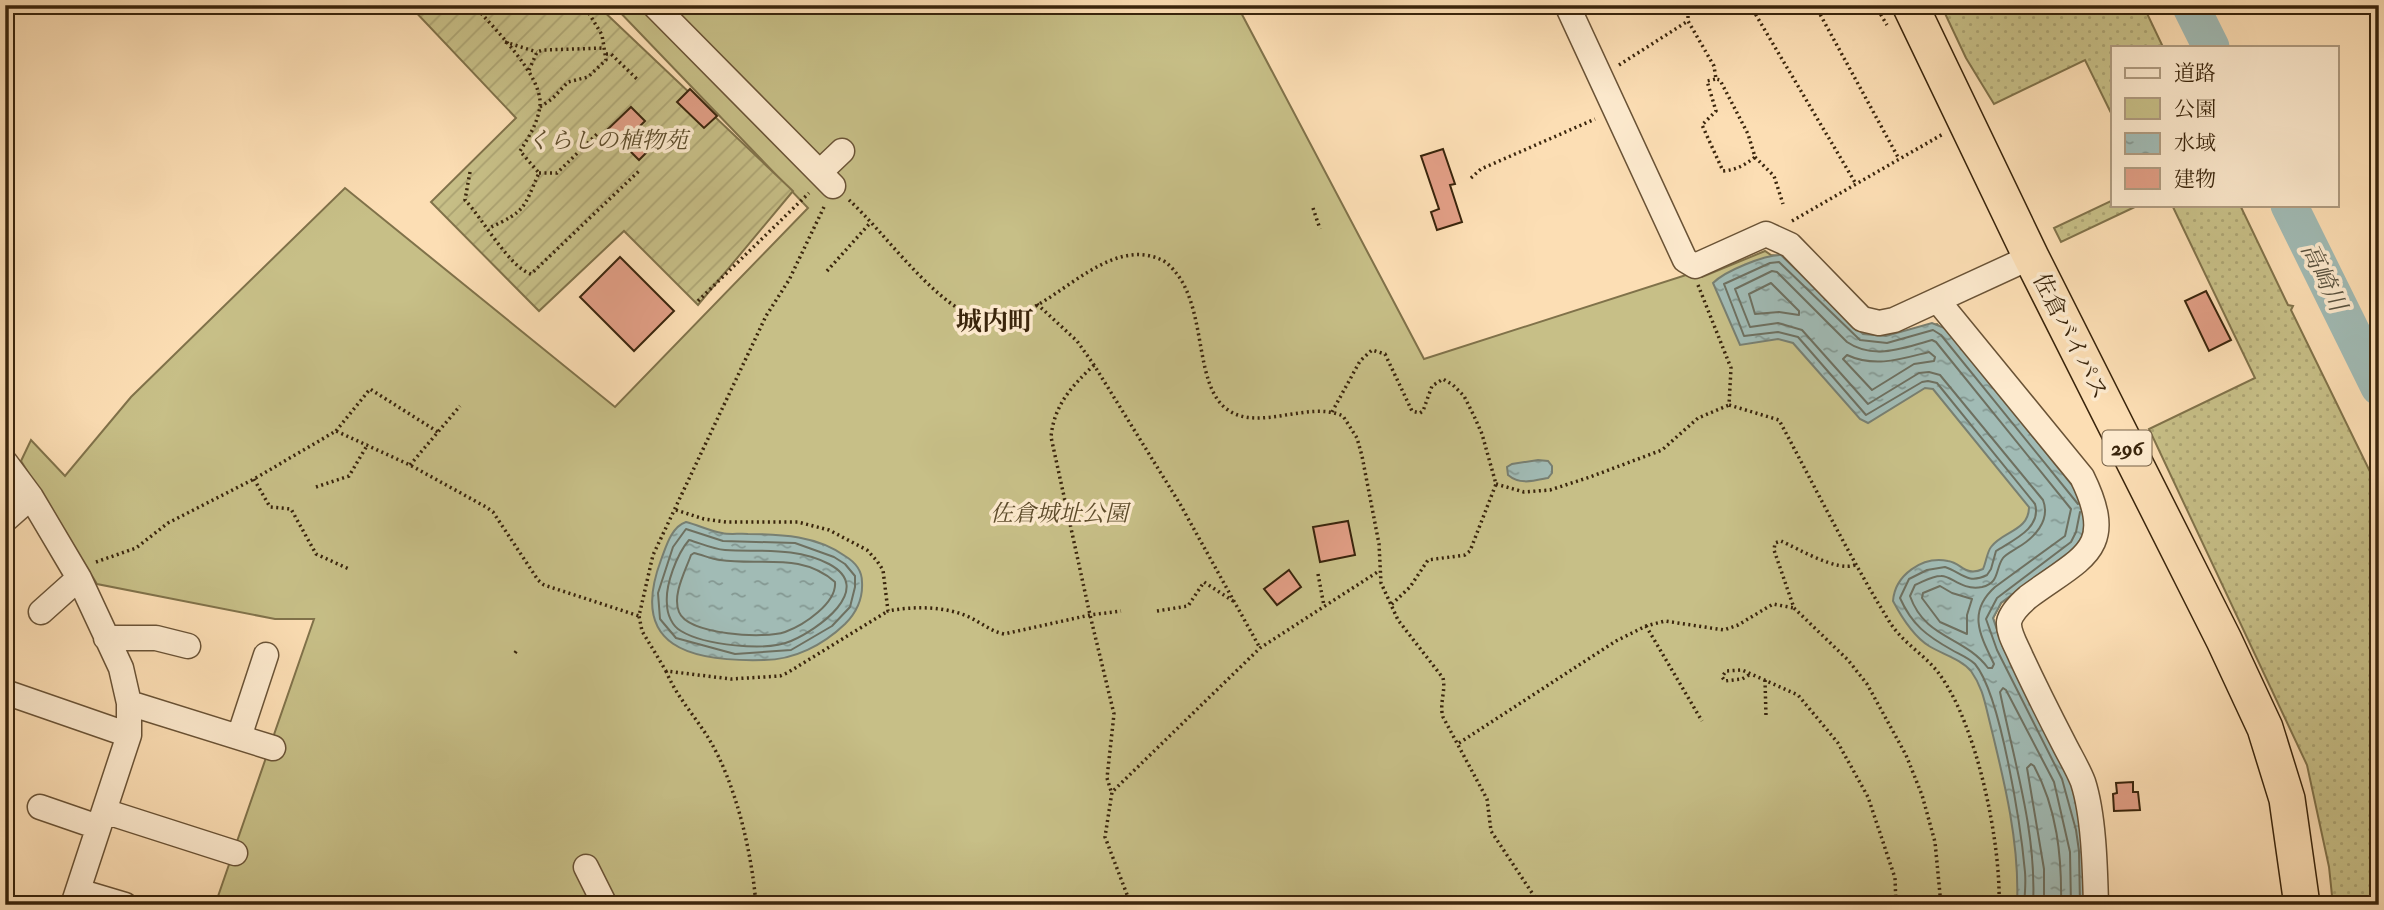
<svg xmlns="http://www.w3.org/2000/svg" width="2384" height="910" font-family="'IM FELL Double Pica','Noto Serif JP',serif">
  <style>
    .grass { fill: url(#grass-dots); stroke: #80724a; stroke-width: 2 }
    .park { fill: #c7bf87; stroke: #80724a; stroke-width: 2 }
    .garden { fill: url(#garden-furrows); stroke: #80724a; stroke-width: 2 }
    .water { fill: url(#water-ripples); stroke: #787f71; stroke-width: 2 }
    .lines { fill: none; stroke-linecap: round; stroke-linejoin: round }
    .shore { stroke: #6e7060; stroke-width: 2 }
    .river { stroke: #a1bbb5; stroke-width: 37 }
    .building { fill: #e19e85; stroke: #3a250c; stroke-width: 2 }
    .minor-casing { stroke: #6a5336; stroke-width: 27 }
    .highway-casing { stroke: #3a250c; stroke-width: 38 }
    .path { stroke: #3a250c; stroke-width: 3.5; stroke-dasharray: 2 3.5; stroke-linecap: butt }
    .minor { stroke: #fdeace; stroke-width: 24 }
    .highway { stroke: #fcdeb4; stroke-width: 35 }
    .labels { text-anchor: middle; stroke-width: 7; stroke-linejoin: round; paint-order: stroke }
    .shield { fill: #fdeace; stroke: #746046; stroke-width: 2 }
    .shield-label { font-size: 21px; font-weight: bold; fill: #3a250c }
    .park-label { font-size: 23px; font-style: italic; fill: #5d4c2b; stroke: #fdeace }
    .street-label { font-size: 23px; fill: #3a250c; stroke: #fdeace }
    .water-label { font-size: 24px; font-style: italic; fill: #59523f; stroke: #fdeace }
    .quarter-label { font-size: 26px; font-weight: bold; fill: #3a250c; stroke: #fdeace }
  </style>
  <defs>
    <pattern id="grass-dots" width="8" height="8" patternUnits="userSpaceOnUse" patternTransform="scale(1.75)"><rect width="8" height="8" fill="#c7bf87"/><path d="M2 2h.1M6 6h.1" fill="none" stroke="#aca473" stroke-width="1.8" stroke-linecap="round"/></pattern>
    <pattern id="garden-furrows" width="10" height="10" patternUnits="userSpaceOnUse" patternTransform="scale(1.75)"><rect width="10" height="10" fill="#c7bf87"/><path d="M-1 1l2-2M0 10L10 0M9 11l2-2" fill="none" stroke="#aca473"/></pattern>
    <pattern id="water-ripples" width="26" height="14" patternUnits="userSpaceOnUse" patternTransform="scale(1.75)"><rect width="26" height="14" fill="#a1bbb5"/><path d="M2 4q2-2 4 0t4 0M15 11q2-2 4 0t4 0" fill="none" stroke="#849892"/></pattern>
  </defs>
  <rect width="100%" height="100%" fill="#fcdeb4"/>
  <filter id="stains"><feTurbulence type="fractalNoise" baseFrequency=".00286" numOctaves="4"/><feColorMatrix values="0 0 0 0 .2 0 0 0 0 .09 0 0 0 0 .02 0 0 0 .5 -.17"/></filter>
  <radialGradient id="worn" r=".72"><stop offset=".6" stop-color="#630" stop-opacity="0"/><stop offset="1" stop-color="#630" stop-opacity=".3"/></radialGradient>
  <path class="grass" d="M1941 5H2143L2163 47H2113V117L2085 60 1994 104 1966 58Z
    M2113 200V205H2139L2061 242 2054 228Z
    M2172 205H2240L2288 305 2293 306 2291 310 2379 490V905H2333L2329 867 2307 765 2149 429 2255 378Z"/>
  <path class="park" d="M613 5H1237L1424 359 1686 275 1702 277 1765 251 1771 255 1785 257 1806 280 1863 334 1886 336 1937 324 2076 489 2037 578 2001 603 1993 618 2087 905H215L314 619H275L97 584 21 461 31 440 65 476 131 397 345 188 615 407 808 208Z"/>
  <path class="garden" d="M409 5H597L793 191 698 305 624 231 539 311 431 202 516 118Z"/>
  <path class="water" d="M1781 255 1863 334 1886 336 1932 323 1947 329 2087 504 2083 535 2076 547 2001 603 1993 618 2003 647 2069 776 2083 828 2087 905H2017C2020 841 2003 776 1988 715 1984 698 1981 685 1971 671 1961 659 1942 654 1929 646 1913 636 1902 618 1893 601 1895 575 1922 556 1948 561 1962 563 1965 577 1983 569 1986 563 1987 552 1991 547 2003 531 2029 531 2029 507L1933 389 1925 388 1868 423 1860 419 1793 343 1778 339 1740 345 1713 283C1725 271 1764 255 1781 255Z
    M1538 460 1548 461 1552 466V473L1548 478C1533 481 1520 485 1508 475L1507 467 1512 464Z
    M686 522C698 525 710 531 722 533 730 535 740 533 748 534 782 534 817 536 845 556 855 562 862 570 862 582 863 598 856 613 845 624 823 645 794 660 764 660 692 662 628 648 661 560 666 547 671 527 686 522Z"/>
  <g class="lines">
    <path class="shore" d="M1772 271 1777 272 1847 342C1873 360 1904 348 1932 340L1936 342 2071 509 2065 536 1995 587C1967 612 1980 635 1994 664L1992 668H1988C1964 636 1925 639 1910 596L1915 585C1923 582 1931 576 1941 576 1951 575 1961 591 1982 587 2000 583 1995 569 2003 558 2006 554 2013 551 2017 548 2034 538 2051 521 2043 500L1940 375 1929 372 1919 373 1868 404 1802 330 1778 323 1750 327 1735 289Z
      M1771 283 1799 311V315L1779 312 1755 314 1749 294Z
      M1929 352 1935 357 1934 361 1914 364 1872 390 1843 359 1847 355C1875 368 1901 359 1929 352Z
      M686 529 723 541 795 543 834 557 845 564 855 576V587L850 607 832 626 791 650 735 654 676 638 660 619 658 593 673 547Z
      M689 540C700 543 712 549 725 550 761 552 796 547 829 564 876 589 817 630 791 641 766 652 704 645 681 631 672 626 667 614 667 604 665 585 677 554 689 540Z
      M694 553C703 555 711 559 720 560 761 566 801 552 835 582 837 603 804 625 785 632 765 639 688 635 679 612 672 595 685 572 691 555Z
      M1940 586 1952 593 1972 599 1967 615V634L1940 622 1922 598 1923 593Z
      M2024 905C2025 894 2026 883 2025 872 2021 828 2001 695 1975 664 1969 658 1959 654 1952 650 1927 636 1912 625 1900 598L1909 579 1927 570 1945 567C1961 572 1967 585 1987 575L1991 569 1996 551C2013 540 2042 528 2035 504L1937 383 1928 381 1922 382 1866 415 1798 337 1778 332 1744 336 1724 284 1770 263 1779 262 1860 340 1887 343 1933 330 1941 335 2078 504
      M2033 905C2037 833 2014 762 2000 692L2003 688 2006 690 2054 782 2070 852 2071 905
      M2044 905V869L2027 768 2031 764 2034 766C2057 809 2062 856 2061 905
      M2080 905 2079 851 2076 830 2062 779 1997 650 1986 619 1997 598 2071 542 2076 532 2080 512"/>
    <path class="river" d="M2190 5 2211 47
      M2289 205 2379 387"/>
  </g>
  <path class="building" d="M690 89 717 116 704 128 677 102Z
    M631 107 645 121 639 127 655 144 639 160 608 129Z
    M1443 149 1455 184 1450 185 1462 222 1437 230 1431 212 1439 209 1421 156Z
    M620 257 674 311 634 351 580 297Z
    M2206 291 2231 340 2209 351 2185 301Z
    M1348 521 1355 555 1320 562 1313 527Z
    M1289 570 1301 587 1277 605 1264 589Z
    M2133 782V792H2138L2140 810 2114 811 2113 794 2117 793 2116 783Z"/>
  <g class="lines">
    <g class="minor-casing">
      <path id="minor" d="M654 5 833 186
        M1567 5 1685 260 1695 266 1766 234 1790 245 1862 319 1879 323 1894 320 2031 257
        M820 172 842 151
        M1938 301 2082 477C2118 550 2082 557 2028 597 2021 603 2011 612 2009 622 2008 633 2017 647 2021 657 2035 687 2049 715 2064 744 2070 756 2078 769 2083 782 2094 816 2095 869 2096 905
        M5 462 31 497 79 578 121 668 129 703V735L73 905
        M5 520 31 497
        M41 612 79 578
        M106 638H156L188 646
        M5 692 129 735
        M129 703 273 748
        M239 737 266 655
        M40 807 98 827
        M104 811 235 853
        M586 867 605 905
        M78 891 125 905"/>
    </g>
    <g class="highway-casing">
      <path id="highway" d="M1910 5 2031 257 2224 640 2265 728 2287 799 2302 905"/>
    </g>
    <path class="path" d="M474 5C493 28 543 75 540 106 538 122 529 137 520 151L539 173C523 209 526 211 489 228
      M1688 5V21L1714 66 1716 79 1720 80 1748 134 1755 157C1745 165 1736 170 1723 171L1702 125 1716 111 1707 81 1716 79
      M1750 5 1856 184
      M1815 5 1899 159
      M1875 5 1887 25
      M505 42 537 52
      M606 54H611L639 81
      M1619 65 1688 21
      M529 70 537 52 543 50 605 48
      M540 107 552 99 568 82 588 77 606 60 602 35 584 5
      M1755 157 1774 176 1783 204
      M470 172 465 200C483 219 509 267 531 274L639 171
      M539 173H557L597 134
      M1471 178 1481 169 1595 119
      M849 200C885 233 929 297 972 316 1036 343 1095 229 1162 260 1168 263 1173 269 1177 274 1207 313 1194 387 1228 410 1259 432 1309 400 1343 416L1357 438 1362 456 1379 544 1381 583 1398 620 1443 678C1446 691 1439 704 1443 717L1487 799 1491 831 1540 905
      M824 207 789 280 766 316 653 555 639 616 642 631 666 671 731 679 780 676 787 673 888 611
      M1313 208 1320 229
      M1792 221 1943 134
      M827 271 871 222
      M1698 285 1731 368 1729 405 1779 420C1815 487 1849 556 1889 621 1902 643 1926 655 1940 675 1977 726 2001 842 1999 905
      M698 301 809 193
      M1037 304 1077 341 1094 365 1180 504 1260 648
      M1094 365C1072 386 1054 405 1051 437L1090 615 1114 714 1107 778 1111 791
      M1332 412 1360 361 1372 350 1385 354 1412 411 1420 413 1423 411 1432 386 1443 379 1453 385 1464 396 1474 416 1482 434 1496 484 1470 551 1465 555 1428 560 1410 587 1391 605
      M336 431 370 389 438 432
      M410 465 460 406
      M254 479 270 507 291 509 316 554 349 569
      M1496 484 1524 492 1550 490 1590 477 1662 450 1698 418 1729 405
      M316 487 349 476 368 444
      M676 510 704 519 726 522H798L829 530 867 550 877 561 883 570 888 611C914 606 945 606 969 617 982 623 990 631 1004 634L1090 615 1121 611
      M96 562 136 548 168 523 254 479 336 431 410 465 486 507 493 512 538 580 544 585 639 616
      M1855 565C1837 572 1799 549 1781 541L1775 543 1774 550 1794 608 1848 660 1867 684 1906 755 1922 795 1935 842 1941 905
      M1318 574 1324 606
      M1157 611 1188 606 1204 582 1233 601
      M1646 626 1702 721
      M515 653 517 650
      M666 671C676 696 695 716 709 739 736 784 752 853 756 905
      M1749 675 1742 679 1725 681 1722 677 1726 671 1742 670 1798 695 1838 743 1868 797 1895 878 1896 905
      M1765 680 1766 716
      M1459 743 1616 641 1646 626 1665 621 1724 630 1738 625 1773 604 1794 608
      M1131 905 1105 837 1112 792 1260 648 1379 571"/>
    <use href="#minor" class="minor"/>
    <use href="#highway" class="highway"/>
  </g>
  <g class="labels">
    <rect class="shield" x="2102.5" y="430.5" width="49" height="35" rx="5"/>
    <g class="shield-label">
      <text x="2127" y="455">296</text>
    </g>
    <g class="park-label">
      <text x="607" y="148">くらしの植物苑</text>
      <text x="1059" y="521">佐倉城址公園</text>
    </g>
    <g class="street-label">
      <text transform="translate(2071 336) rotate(63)" y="8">佐倉バイパス</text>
    </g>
    <g class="water-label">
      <text transform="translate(2324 277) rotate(64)" y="8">高崎川</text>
    </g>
    <g class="quarter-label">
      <text x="995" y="330">城内町</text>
    </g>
  </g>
  <rect width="2384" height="910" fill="none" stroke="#fcdeb4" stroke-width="28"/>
  <rect x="7" y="7" width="2370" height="896" fill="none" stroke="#3a250c" stroke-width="3.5"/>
  <rect x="14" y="14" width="2356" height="882" fill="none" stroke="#3a250c" stroke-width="2"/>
  <rect x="2111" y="46" width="228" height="161" fill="#fdeace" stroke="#af9b80" stroke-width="2"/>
  <rect x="2125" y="68" width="35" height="10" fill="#fdeace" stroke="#af9b80" stroke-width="2"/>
  <text x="2174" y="80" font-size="21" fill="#3a250c">道路</text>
  <rect x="2125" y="98" width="35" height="21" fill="#c7bf87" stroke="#af9b80" stroke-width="2"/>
  <text x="2174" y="116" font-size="21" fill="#3a250c">公園</text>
  <rect x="2125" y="133" width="35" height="21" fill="url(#water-ripples)" stroke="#af9b80" stroke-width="2"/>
  <text x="2174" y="150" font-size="21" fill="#3a250c">水域</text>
  <rect x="2125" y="168" width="35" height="21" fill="#e19e85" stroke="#af9b80" stroke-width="2"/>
  <text x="2174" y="186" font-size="21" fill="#3a250c">建物</text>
  <rect width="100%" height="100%" filter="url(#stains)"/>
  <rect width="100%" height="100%" fill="url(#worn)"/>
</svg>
